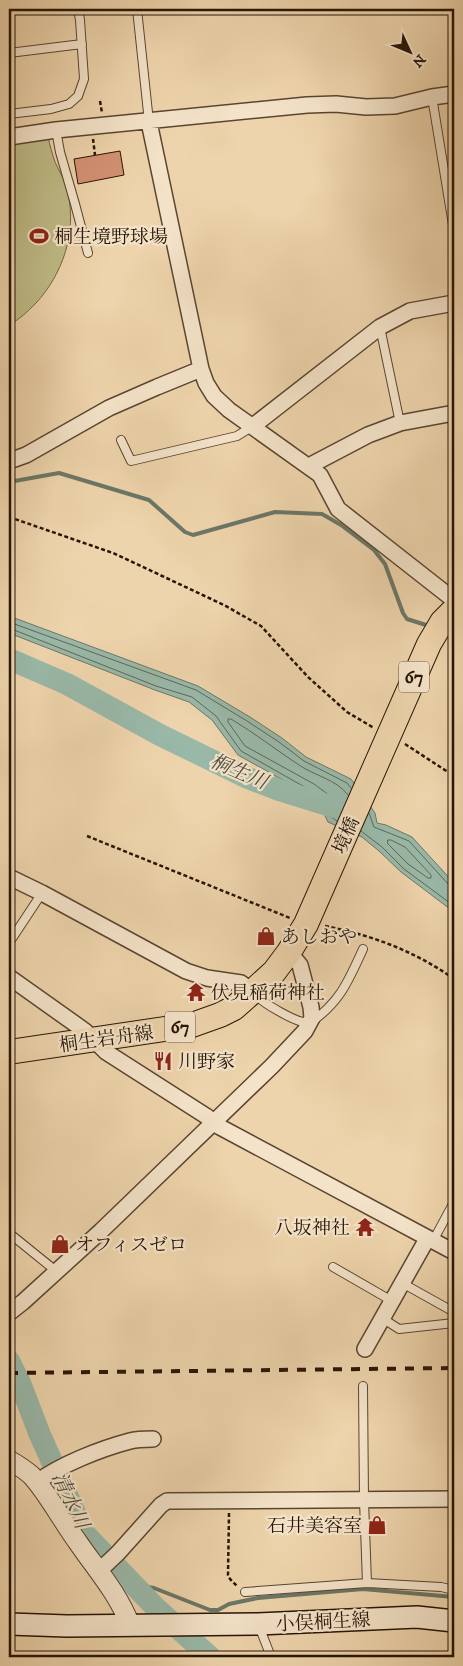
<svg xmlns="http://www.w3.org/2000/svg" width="463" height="1666" font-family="'IM FELL DW Pica','Noto Serif JP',serif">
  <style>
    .green { fill: #bebb86; stroke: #726846 }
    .water { fill: #99b8a8; stroke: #6b7767 }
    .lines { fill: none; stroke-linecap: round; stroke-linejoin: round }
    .shore { stroke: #606657; stroke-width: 1 }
    .stream { stroke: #6b7767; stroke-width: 4 }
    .river { stroke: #99b8a8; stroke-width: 22 }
    .building { fill: #d49174; stroke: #271506 }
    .service-casing { stroke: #594530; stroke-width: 10 }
    .minor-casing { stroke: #594530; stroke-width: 18 }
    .tertiary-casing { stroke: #594530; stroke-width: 21 }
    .secondary-casing { stroke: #271506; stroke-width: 24 }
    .primary-casing { stroke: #271506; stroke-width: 26 }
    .path { stroke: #271506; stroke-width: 2.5; stroke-dasharray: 4 2.5; stroke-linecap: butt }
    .service { stroke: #f4e3c9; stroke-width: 8 }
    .minor { stroke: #f4e3c9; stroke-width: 15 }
    .tertiary { stroke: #f4e3c9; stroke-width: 19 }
    .secondary { stroke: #f4e3c9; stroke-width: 21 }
    .primary { stroke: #eed4ac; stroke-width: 24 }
    .rail { stroke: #271506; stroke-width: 4; stroke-dasharray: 9 9; stroke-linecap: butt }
    .labels { text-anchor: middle; stroke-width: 4.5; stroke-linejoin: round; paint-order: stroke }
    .shield { fill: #f4e3c9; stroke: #645340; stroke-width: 1 }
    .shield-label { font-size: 18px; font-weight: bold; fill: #271506 }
    .poi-label { font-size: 19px; fill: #271506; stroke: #f4e3c9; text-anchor: start }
    .street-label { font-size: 19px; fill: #271506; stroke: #f4e3c9 }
    .water-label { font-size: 20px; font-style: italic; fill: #4f4e3f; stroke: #f4e3c9 }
  </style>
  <rect width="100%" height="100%" fill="#eed4ac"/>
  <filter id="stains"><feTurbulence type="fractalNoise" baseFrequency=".004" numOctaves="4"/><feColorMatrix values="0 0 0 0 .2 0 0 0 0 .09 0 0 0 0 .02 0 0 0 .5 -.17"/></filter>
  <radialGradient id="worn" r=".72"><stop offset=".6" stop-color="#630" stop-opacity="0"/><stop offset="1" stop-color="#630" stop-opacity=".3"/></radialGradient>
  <path class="green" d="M48 137C50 145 52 154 55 162 60 173 66 182 68 194 77 233 62 275 36 303 28 311 19 320 9 325V144Z"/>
  <path class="water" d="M9 616 198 686 250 717 282 738 306 757 351 779 375 813 377 823 386 825 412 837 454 883V912L401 872 379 851 362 837 328 822 325 816 327 807 308 794 238 755 212 720 189 702 155 690 9 633Z"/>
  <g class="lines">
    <path class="shore" d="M9 622 196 690 247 721 279 742 304 761 347 783 351 788
      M9 628 156 686 192 697 216 716 241 751 310 790 329 803 332 807 330 816 337 821
      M369 813 374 827 409 841 449 885 454 886
      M340 815 338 813V804L333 798 314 784 245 746 228 722V719H231C255 733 276 750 299 765 315 776 336 779 348 795
      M361 831 382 847 404 869 454 906
      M388 840H391L405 847 431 875V878H428L408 864 388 844Z"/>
    <path class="stream" d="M9 482 59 473 149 500 185 532 193 535 275 512 322 514 341 525 374 550 385 564 403 613 407 619 426 625
      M134 1585 154 1588 210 1610H218L229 1604 258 1598 363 1589 454 1597"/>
    <path class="river" d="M9 659 67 684 160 735 248 778 279 790 347 811
      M9 1361 20 1383 40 1435 84 1533 157 1609 210 1657"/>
  </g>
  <path class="building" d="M120 151 124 175 78 184 74 159Z"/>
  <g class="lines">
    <g class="service-casing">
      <path id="service" d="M137 9 149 122
        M9 53 82 44
        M432 97 454 231
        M9 114 51 109 69 104 78 96 84 79 80 20 78 9
        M56 130 60 152 75 204 88 253
        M380 327 400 423
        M121 440 131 461 237 436 253 426
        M9 943 42 893
        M254 993C262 1003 298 1024 310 1023 340 1002 348 982 363 949
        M9 1233 56 1271
        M433 1241 454 1202
        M333 1267 392 1301
        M402 1283 454 1312
        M382 1318 399 1329 454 1323
        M363 1386 364 1500 367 1583
        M245 1592 367 1583 441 1587 454 1590
        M259 1626 271 1657"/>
    </g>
    <g class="minor-casing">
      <path id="minor" d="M149 122 201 369 206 383 214 396 229 410 320 475 338 509 454 600
        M9 137 56 130 307 105 336 104 366 107 395 106 432 97 454 94
        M253 426 380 327 410 311 454 303
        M9 461 26 455 109 408 157 387 201 369
        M309 466 368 435 400 423 454 413
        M9 877 42 893 186 971 207 978 241 983 252 991
        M9 977 85 1031 106 1052 206 1116 220 1127 454 1252
        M9 1313 23 1302 101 1231 272 1066 305 1031 312 1018 311 1007 300 965 289 952
        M365 1349 427 1239
        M37 1482C62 1464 100 1449 130 1441 137 1439 146 1439 153 1439
        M99 1571 118 1553 161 1505 167 1501 454 1499"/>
    </g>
    <g class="tertiary-casing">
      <path id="tertiary" d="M9 1460C16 1464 24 1469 31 1475 47 1492 63 1522 77 1541 96 1569 118 1593 130 1625"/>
    </g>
    <g class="secondary-casing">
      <path id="secondary" d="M9 1624 67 1626 258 1624 417 1617 454 1621"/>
    </g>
    <g class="primary-casing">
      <path id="primary" d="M9 1052 192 1025 220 1015 234 1008 242 1001 274 972 289 952 306 924 429 644 442 622 454 610"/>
    </g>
    <path class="path" d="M100 101 102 113
      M93 139 95 155
      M9 517 113 553 224 605 261 626 308 677 347 712 374 728
      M405 744 454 776
      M87 836 290 918
      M325 926C371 935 415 951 454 979
      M229 1513 228 1575 230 1579 238 1587"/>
    <use href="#service" class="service"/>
    <use href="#minor" class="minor"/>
    <use href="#tertiary" class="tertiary"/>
    <use href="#secondary" class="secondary"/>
    <use href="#primary" class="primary"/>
    <path class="rail" d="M9 1373 454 1368"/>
  </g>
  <defs>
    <g id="stadium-bare" transform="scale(1.5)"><path d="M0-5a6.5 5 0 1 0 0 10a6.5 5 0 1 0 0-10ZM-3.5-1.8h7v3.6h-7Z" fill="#8f2418" stroke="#f4e3c9" stroke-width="2.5" paint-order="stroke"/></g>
    <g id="shop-bare" transform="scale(1.5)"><path d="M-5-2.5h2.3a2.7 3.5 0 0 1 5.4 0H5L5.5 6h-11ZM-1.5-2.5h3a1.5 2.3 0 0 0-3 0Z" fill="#8f2418" stroke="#f4e3c9" stroke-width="2.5" paint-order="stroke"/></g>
    <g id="temple-bare" transform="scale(1.5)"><path d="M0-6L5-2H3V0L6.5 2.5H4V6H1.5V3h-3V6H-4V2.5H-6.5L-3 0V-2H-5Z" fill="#8f2418" stroke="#f4e3c9" stroke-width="2.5" paint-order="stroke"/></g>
    <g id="restaurant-bare" transform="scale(1.5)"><path d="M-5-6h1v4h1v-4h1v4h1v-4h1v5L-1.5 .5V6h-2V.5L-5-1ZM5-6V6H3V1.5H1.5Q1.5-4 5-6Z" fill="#8f2418" stroke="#f4e3c9" stroke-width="2.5" paint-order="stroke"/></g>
  </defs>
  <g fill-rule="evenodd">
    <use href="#stadium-bare" x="39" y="236"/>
    <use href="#shop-bare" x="266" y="936"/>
    <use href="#temple-bare" x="196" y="992"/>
    <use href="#restaurant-bare" x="163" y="1061"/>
    <use href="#temple-bare" x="365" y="1227"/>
    <use href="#shop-bare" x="60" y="1244"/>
    <use href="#shop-bare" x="377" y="1525"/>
  </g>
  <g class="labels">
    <g class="shield">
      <rect x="399" y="661.5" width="30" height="31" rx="4"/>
      <rect x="165" y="1011.5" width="30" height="31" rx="4"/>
    </g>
    <g class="shield-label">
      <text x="414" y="683">67</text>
      <text x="180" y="1033">67</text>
    </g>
    <g class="poi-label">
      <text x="54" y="243">桐生境野球場</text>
      <text x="281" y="943">あしおや</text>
      <text x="211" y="999">伏見稲荷神社</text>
      <text x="178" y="1068">川野家</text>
      <text x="350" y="1234" text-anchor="end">八坂神社</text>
      <text x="75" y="1251">オフィスゼロ</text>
      <text x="362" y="1532" text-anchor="end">石井美容室</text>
    </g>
    <g class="street-label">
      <text transform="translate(345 835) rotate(-66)" y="7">境橋</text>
      <text transform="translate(106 1038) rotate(-8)" y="7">桐生岩舟線</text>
      <text transform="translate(323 1621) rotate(-3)" y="7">小俣桐生線</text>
    </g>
    <g class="water-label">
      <text transform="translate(239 771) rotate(23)" y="7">桐生川</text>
      <text transform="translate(71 1500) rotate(65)" y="7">清水川</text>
    </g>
  </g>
  <rect width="463" height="1666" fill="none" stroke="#eed4ac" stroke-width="30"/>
  <rect x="10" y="10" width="443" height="1646" fill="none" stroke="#271506" stroke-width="2.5"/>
  <rect x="15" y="15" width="433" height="1636" fill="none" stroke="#271506"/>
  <g transform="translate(410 52) rotate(134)" stroke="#f4e3c9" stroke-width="4" paint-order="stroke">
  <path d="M0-4L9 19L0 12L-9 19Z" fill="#271506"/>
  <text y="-8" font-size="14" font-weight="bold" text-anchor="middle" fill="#271506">N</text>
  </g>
  <rect width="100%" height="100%" filter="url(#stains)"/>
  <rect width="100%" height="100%" fill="url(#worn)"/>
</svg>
